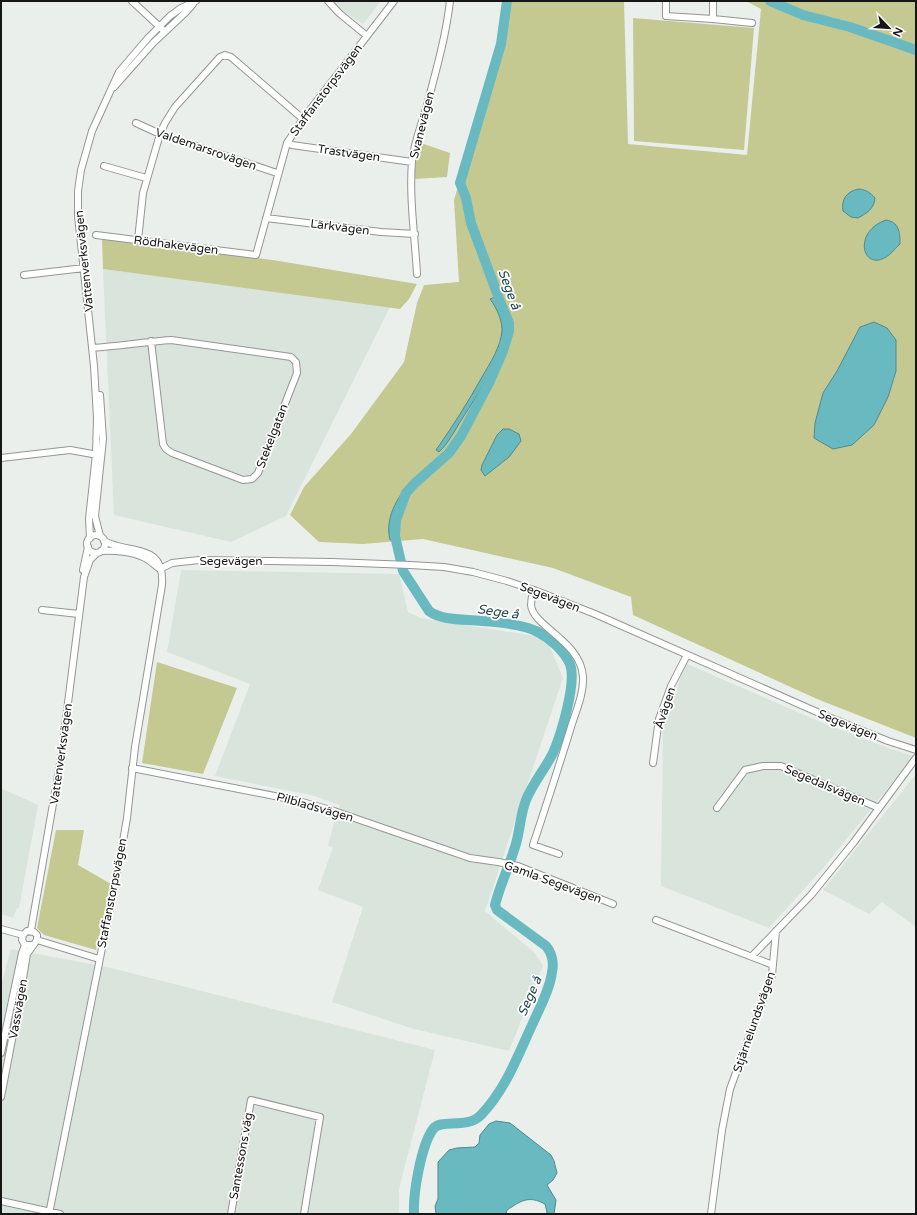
<svg xmlns="http://www.w3.org/2000/svg" width="917" height="1215" font-family="'Varela Round',sans-serif">
  <style>
    .built { fill: #d9e4dd }
    .green { fill: #c4c992 }
    .water { fill: #69bac0; stroke: #50898d }
    .lines { fill: none; stroke-linecap: round; stroke-linejoin: round }
    .river { stroke: #69bac0; stroke-width: 10 }
    .minor-casing { stroke: #939694; stroke-width: 8 }
    .minor { stroke: #fff; stroke-width: 6 }
    .labels { text-anchor: middle; stroke-width: 3.5; stroke-linejoin: round; paint-order: stroke }
    .street-label { font-size: 12px; fill: #151615; stroke: #fff }
    .water-label { font-size: 13px; font-style: italic; fill: #21484b; stroke: #fff }
  </style>
  <rect width="100%" height="100%" fill="#ebefec"/>
  <path class="built" d="M332 1H381L363 24 337 7Z
    M103 269 390 307 286 516 231 542 114 515Z
    M181 570 399 574 408 612 421 618 536 636 550 647 563 678 485 911 535 953 543 966 509 1051 414 1029 332 1002 363 907 318 890 333 847 328 846 335 818 340 805 311 795 215 776 250 684 167 652Z
    M685 663 823 723 891 749 914 756 824 867 769 928 661 886 663 730Z
    M916 774V927L882 902 869 914 823 890Z
    M1 788 38 805 19 908H17L13 918 1 914Z
    M11 949 107 967 435 1050 399 1189V1214H1V985Z"/>
  <path class="green" d="M507 1H624L628 144 747 155 761 9 746 1H916V738L817 699 633 615 631 597 553 568 423 539 363 544 319 542 290 515 304 487 351 434 404 362 417 303 424 285 459 282 454 200 501 44Z
    M633 18 754 28 744 150 634 141Z
    M418 142 450 153 447 177 414 179Z
    M102 239 273 260 417 284 409 299 400 309 103 269Z
    M157 662 237 688 203 774 142 763Z
    M56 830H84L78 865 111 884 96 950 44 935 37 928Z"/>
  <path class="water" d="M859 189C866 190 870 192 875 198 874 209 867 213 858 218L851 217 843 211C841 199 847 191 859 189Z
    M886 220C899 222 900 232 900 244 896 247 893 252 889 255 863 275 851 232 886 220Z
    M495 297C498 304 507 318 507 325 507 350 476 397 462 419 455 430 448 444 439 452L436 450C453 426 468 402 482 377 490 363 501 347 502 330 502 319 496 307 490 299Z
    M874 322 887 328 896 340V371L888 397 874 425 852 445 833 449 814 438 815 423 823 393 837 371 860 327Z
    M503 429H509L519 434 521 441 509 457 485 476 481 470 482 465 497 435Z
    M415 477 417 479C399 497 390 515 392 540H390C384 516 400 493 415 477Z
    M496 1121 510 1123 551 1155 554 1161 557 1173 553 1180 547 1185 556 1200 554 1214H546L547 1212 545 1204C528 1195 521 1201 507 1210L506 1214H436L435 1206 438 1199V1162L449 1150 457 1148 475 1147 479 1143 480 1135 489 1124Z"/>
  <g class="lines">
    <path class="river" d="M770 1 803 15 850 27 916 50
      M414 1214C413 1193 421 1146 433 1129 441 1118 466 1130 481 1115 506 1089 518 1055 533 1023 540 1007 550 989 552 972 554 963 552 953 546 946L497 910 495 905C500 885 509 867 515 847 520 832 520 815 526 800 533 783 545 769 553 753 561 735 577 682 570 664 564 651 551 639 538 632 525 625 497 622 482 621 466 619 442 621 429 611L403 571 395 536 396 520 406 493 414 484 449 453 461 436 489 383 503 351 509 331V323L501 304 471 223 466 198 460 183 501 44 507 1"/>
    <g class="minor-casing">
      <path id="minor" d="M132 1 162 29
        M328 1 339 13 367 36
        M666 1V16L713 19 752 23
        M713 19V1
        M114 87 153 43 186 12 193 4
        M136 123 160 134 277 173
        M287 143 292 145 412 162
        M104 166 146 178
        M266 218 381 232 415 234
        M96 235 256 255 287 143 303 119 394 1
        M138 240 143 193 160 134 165 123 175 107 220 57 225 55 231 57 303 119
        M417 274C415 238 409 197 412 161 414 142 422 124 427 105 436 71 446 36 450 1
        M24 275 84 268
        M92 348C119 346 145 342 171 340L291 357 296 362 297 373 258 473 252 479 243 480 172 453 166 449 163 444 151 341
        M100 395 103 439 95 516 100 536
        M1 458 70 450 98 455
        M87 544a9 9 0 1 1 18 0a9 9 0 1 1-18 0Z
        M90 538 89 519 96 454 97 418 94 366 78 216V191L81 170 92 131 119 72 148 38 170 16 181 8 196 1
        M101 551C115 550 133 552 145 558 151 561 155 566 160 569
        M160 569 172 563 199 560 332 562 410 565 444 567 473 572 507 581 534 590 595 614 826 716 888 741 916 750
        M83 570 88 547
        M534 590C532 595 531 600 531 605 533 627 581 641 583 677 584 693 576 711 571 727 559 766 546 806 533 845L559 854
        M42 610 79 614
        M653 763 659 719 671 686 687 655
        M132 768 295 800 334 811 470 858 498 862 518 866 613 904
        M717 808 745 770 763 766H781L879 808
        M656 920 773 965
        M1 929 23 935
        M31 930 61 758 84 577 90 560 97 553
        M37 940 99 959
        M752 956 811 895 854 842 916 758
        M1 1053 22 953 25 945
        M1 1097 18 1008 27 954 37 940V935L34 932 27 931 23 935 22 940 25 945H33
        M1 1201 60 1214
        M49 1214 121 853 127 818 135 747 162 585C165 542 130 555 104 541
        M231 1214 251 1100 320 1117 304 1214
        M711 1214 722 1130 730 1089 772 975 776 931"/>
    </g>
    <use href="#minor" class="minor"/>
  </g>
  <g class="labels">
    <g class="street-label">
      <text transform="translate(326 90) rotate(-53)" y="4">Staffanstorpsvägen</text>
      <text transform="translate(422 125) rotate(-76)" y="4">Svanevägen</text>
      <text transform="translate(206 149) rotate(19)" y="4">Valdemarsrovägen</text>
      <text transform="translate(349 153) rotate(8)" y="4">Trastvägen</text>
      <text transform="translate(340 227) rotate(7)" y="4">Lärkvägen</text>
      <text transform="translate(176 245) rotate(7)" y="4">Rödhakevägen</text>
      <text transform="translate(84 261) rotate(-96)" y="4">Vattenverksvägen</text>
      <text transform="translate(272 436) rotate(-69)" y="4">Stekelgatan</text>
      <text x="231" y="565">Segevägen</text>
      <text transform="translate(550 597) rotate(21)" y="4">Segevägen</text>
      <text transform="translate(665 708) rotate(-72)" y="4">Åvägen</text>
      <text transform="translate(848 725) rotate(22)" y="4">Segevägen</text>
      <text transform="translate(61 754) rotate(-82)" y="4">Vattenverksvägen</text>
      <text transform="translate(825 785) rotate(23)" y="4">Segedalsvägen</text>
      <text transform="translate(315 807) rotate(16)" y="4">Pilbladsvägen</text>
      <text transform="translate(553 882) rotate(20)" y="4">Gamla Segevägen</text>
      <text transform="translate(112 893) rotate(-79)" y="4">Staffanstorpsvägen</text>
      <text transform="translate(18 1009) rotate(-80)" y="4">Vassvägen</text>
      <text transform="translate(754 1022) rotate(-71)" y="4">Stjärnelundsvägen</text>
      <text transform="translate(241 1156) rotate(-80)" y="4">Santessons väg</text>
    </g>
    <g class="water-label">
      <text transform="translate(510 289) rotate(70)" y="5">Sege å</text>
      <text transform="translate(498 611) rotate(8)" y="5">Sege å</text>
      <text transform="translate(529 996) rotate(-67)" y="5">Sege å</text>
    </g>
  </g>
  <rect width="917" height="1215" fill="none" stroke="#151615" stroke-width="4"/>
  <g transform="translate(889 28) rotate(115)" stroke="#ffffff" stroke-width="3" paint-order="stroke">
  <path d="M0-3L7 15L0 10L-7 15Z" fill="#151615"/>
  <text y="-6" font-size="11" font-weight="bold" text-anchor="middle" fill="#151615">N</text>
  </g>
</svg>
